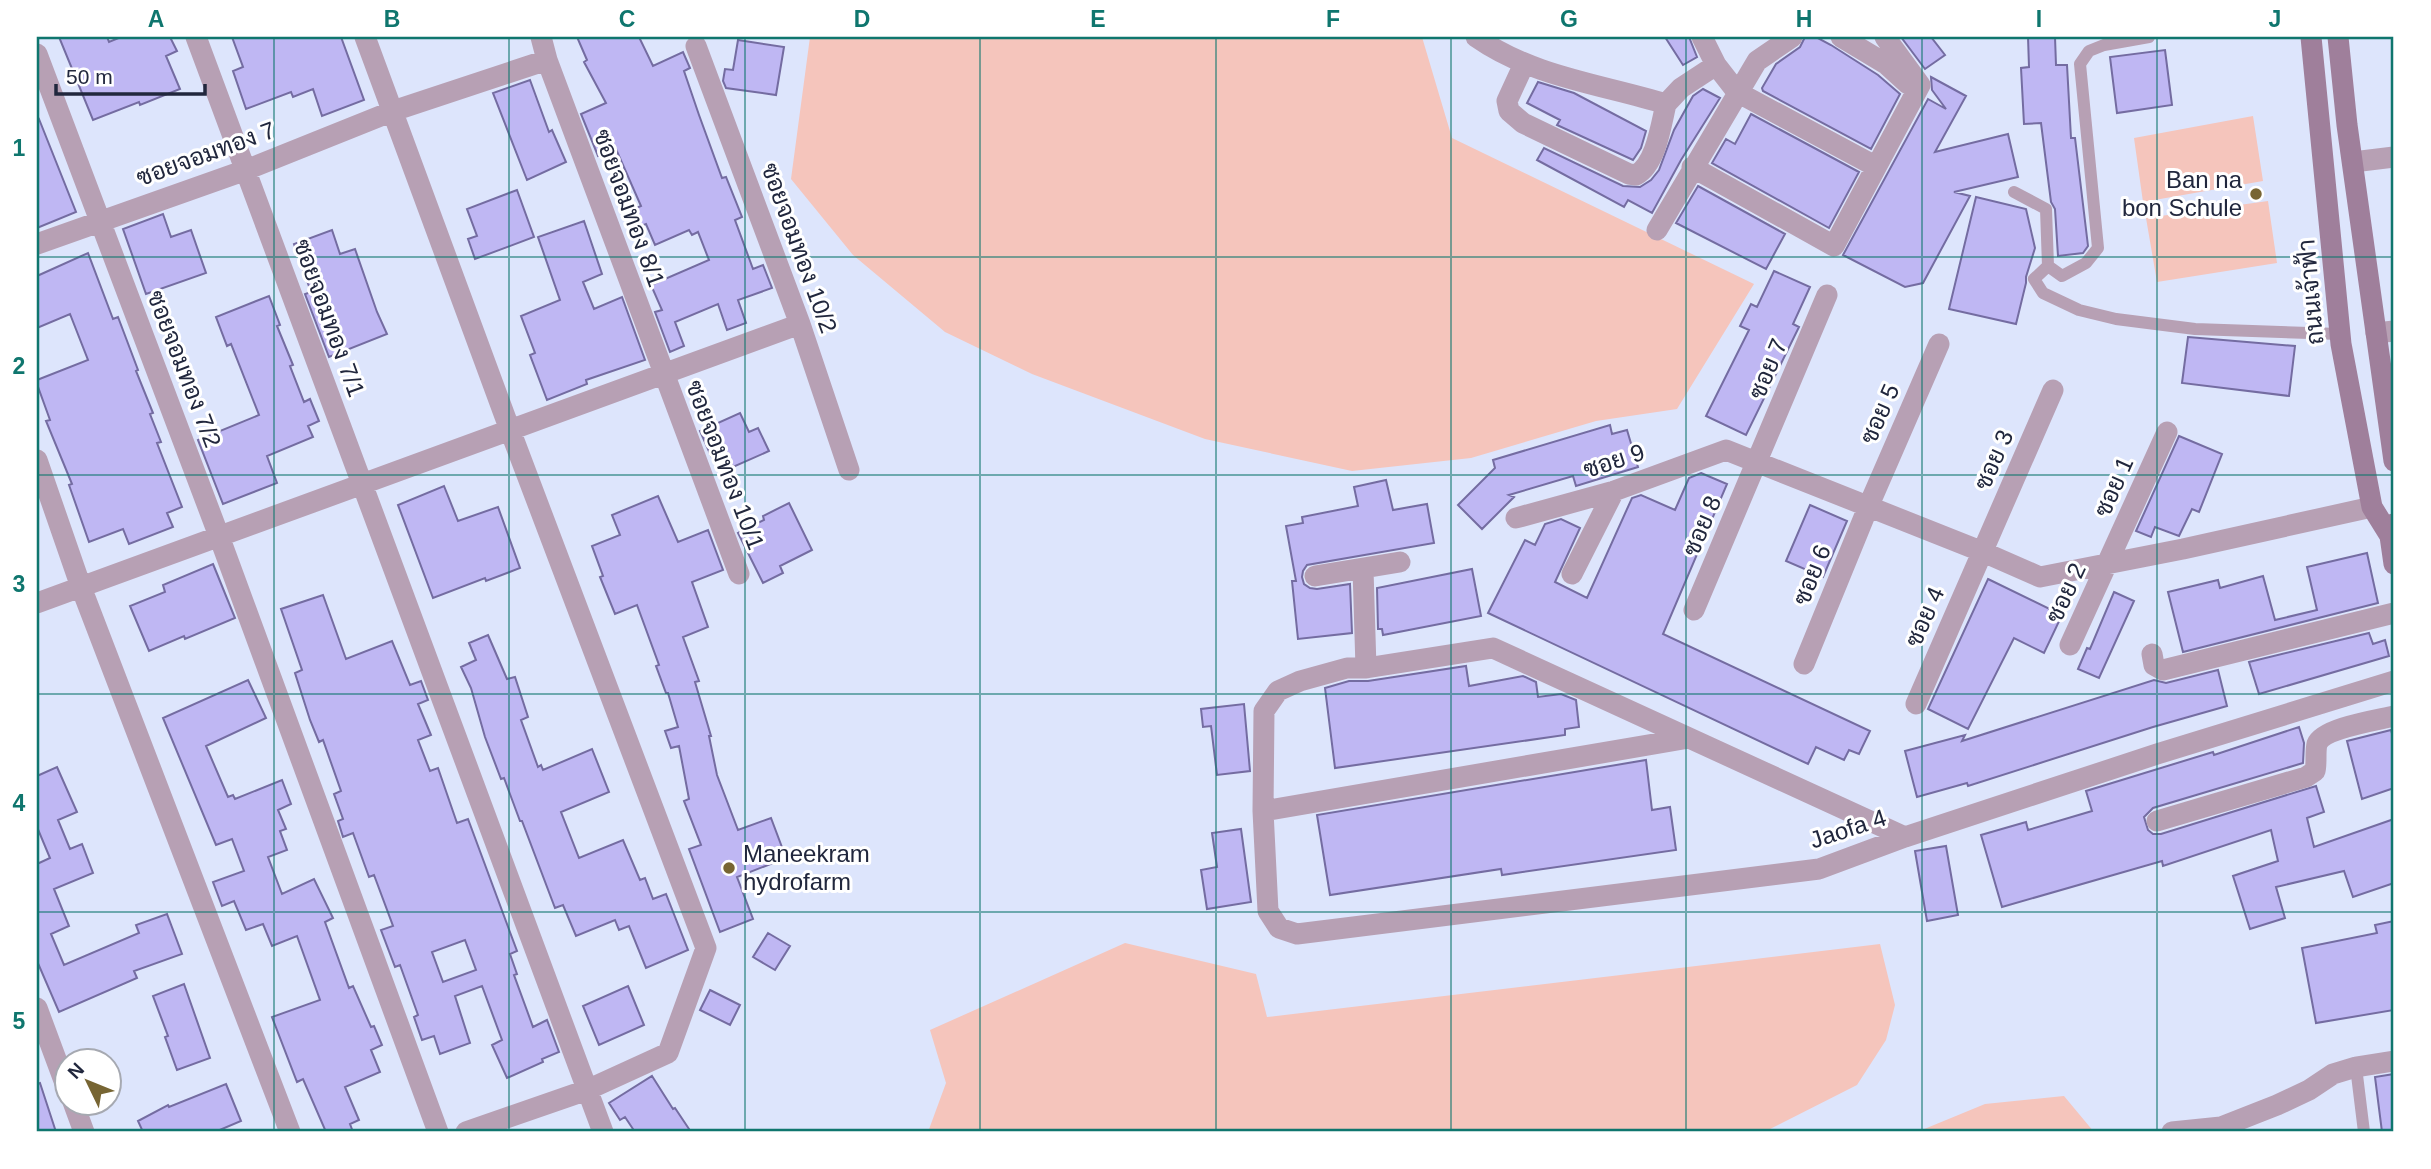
<svg xmlns="http://www.w3.org/2000/svg" width="2431" height="1169" font-family="Arial,Sarabun,sans-serif">
  <style>
    .green { fill: #f5c5bc }
    .building { fill: #bfb7f3; stroke: #746ca1; stroke-width: 2; fill-rule: evenodd }
    .lines { fill: none; stroke-linecap: round; stroke-linejoin: round }
    .service { stroke: #b7a0b4; stroke-width: 12 }
    .minor { stroke: #b7a0b4; stroke-width: 21 }
    .secondary { stroke: #9f7f9b; stroke-width: 21 }
    .grid { fill: none; stroke: #0f766e; stroke-width: 2; stroke-opacity: 0.55 }
    .poi-dot { fill: #776533; stroke: #fff; stroke-width: 2.5 }
    .labels { text-anchor: middle; stroke-width: 6; stroke-linejoin: round; paint-order: stroke }
    .street-label { font-size: 24px; fill: #21273d; stroke: #fff }
    .poi-label { font-size: 24px; fill: #21273d; stroke: #fff; text-anchor: end }
    .neatline { fill: none; stroke: #0f766e; stroke-width: 2.5 }
    .grid-label { font-size: 23px; text-anchor: middle; font-weight: bold; fill: #0f766e }
  </style>
  <rect width="100%" height="100%" fill="#dde5fc"/>
  <path class="green" d="M810 37H1422L1452 138 1754 284 1677 409 1596 421 1471 458 1352 471 1205 439 1032 374 945 332 853 255 791 179Z
    M2253 116 2263 181 2143 202 2134 138Z
    M2268 201 2277 263 2157 282 2146 218Z
    M1125 943 1256 974 1267 1017 1880 944 1895 1005 1886 1040 1857 1085 1764 1132H928L946 1083 930 1030Z
    M2064 1096 2094 1132H1917L1985 1104Z"/>
  <path class="building" d="M59 37H107L109 42 121 37H170L177 51 166 56 180 89 140 105 139 102 93 120Z
    M232 37H341L364 100 322 116 313 89 293 97 291 92 246 109 233 71 243 67Z
    M577 37H639L653 66 683 52 690 68 684 71 699 115 722 178 726 177 742 217 735 220 753 269 763 265 772 288 738 300 746 323 727 330 718 304 675 322 684 346 670 352 655 312 662 310 651 285 709 260 698 232 692 235 689 230 655 245 646 224 641 226 634 209 641 206 616 149 598 156 581 114 606 103 584 62 587 60Z
    M1665 37H1689L1697 57 1683 65Z
    M1805 37H1816L1831 45 1878 75 1900 94 1871 149 1763 91 1762 88 1776 64 1800 47Z
    M1901 37H1931L1945 55 1925 69Z
    M2028 37H2055L2056 65H2067L2071 138H2075L2088 246 2083 253 2058 256 2055 209 2051 202 2041 123 2024 124 2021 68 2029 67Z
    M738 40 784 47 776 95 726 88 723 81 725 69 733 70Z
    M2165 50 2172 105 2117 113 2110 57Z
    M1931 77 1966 96 1935 152 2008 134 2018 177 1954 192 1970 196 1923 283 1905 287 1843 255 1928 99 1946 109 1932 90Z
    M530 80 549 132 552 130 566 162 527 180 493 93Z
    M1538 82 1574 93 1646 131 1641 148 1633 160 1557 125 1560 120 1527 103Z
    M1703 89 1720 98 1681 160 1652 213 1628 200 1624 207 1537 160 1544 148 1623 186 1640 187 1651 180 1659 170 1674 130 1693 96Z
    M1751 114 1859 172 1829 228 1712 163 1726 139 1735 144Z
    M39 119 76 212 37 228V120Z
    M1698 186 1785 234 1766 269 1676 223Z
    M517 190 534 237 475 259 468 239 477 236 467 209Z
    M1976 197 2026 209 2035 248 2026 277V283L2016 324 1949 309Z
    M163 214 171 237 191 230 206 273 146 294 123 229Z
    M584 221 602 274 583 282 594 309 622 297 645 360 586 380 587 384 547 400 530 355 535 353 521 316 560 300 538 237Z
    M332 230 340 254 355 249 377 312 387 334 329 357 305 294 311 292 294 244Z
    M88 253 113 319 118 317 138 370 136 371 153 413 150 414 161 442 157 443 182 507 167 513 173 527 129 544 123 529 89 542 69 485 72 484 46 421 50 420 37 384V380L88 360 70 314 37 328V276Z
    M1774 271 1810 287 1793 324 1799 327 1746 435 1706 416 1749 330 1740 326 1751 304 1757 307Z
    M269 296 280 325 277 326 293 365 290 366 304 402 310 399 319 421 308 426 313 437 267 456 277 483 223 504 198 440 259 415 231 344 227 346 216 317Z
    M2188 337 2295 346 2289 396 2182 383Z
    M740 413 749 432 758 428 769 451 733 467 725 449 711 456 700 431Z
    M1610 425 1612 434 1627 430 1638 467 1576 486 1573 476 1509 495 1514 497 1482 529 1458 505 1495 468 1493 460Z
    M2179 436 2222 454 2199 512 2192 509 2179 536 2155 527 2151 537 2136 531Z
    M1701 473 1727 484 1663 634 1870 731 1859 754 1849 750 1844 760 1816 747 1808 764 1488 613 1525 540 1535 545 1545 524 1561 519 1580 528 1555 582 1587 598 1632 498 1641 495 1675 510 1689 478Z
    M1386 480 1393 510 1427 504 1434 543 1307 565 1303 571 1302 577 1304 584 1310 588 1317 589 1350 584 1352 633 1298 639 1292 581H1296L1286 526 1303 523 1302 517 1358 506 1354 487Z
    M444 486 458 521 498 507 520 568 486 581 485 578 433 598 398 505Z
    M658 496 678 542 708 530 723 570 692 582 708 627 683 637 699 681 695 682 711 736H709L717 775 738 830 771 818 786 858 737 877 753 919 720 932 689 849 701 845 684 801 689 799 679 746 671 748 665 731 678 727 668 693H666L656 666 659 665 637 605 615 614 600 577 603 576 592 546 620 535 612 515Z
    M789 503 812 550 780 566 783 573 763 583 738 533 764 520 763 516Z
    M1810 505 1847 521 1823 577 1786 561Z
    M2367 553 2378 603 2183 652 2168 592 2218 580 2220 588 2263 576 2275 620 2317 610 2307 567Z
    M213 564 235 618 185 639 184 636 149 651 130 606 165 592 163 585Z
    M1472 569 1481 616 1383 635 1382 629H1378L1377 588Z
    M1988 579 2062 615 2044 653 2014 638 1968 729 1928 709Z
    M2114 592 2134 601 2099 678 2078 669 2087 648 2090 649Z
    M323 595 346 659 392 641 410 685 421 681 428 700 418 704 431 735 418 740 430 771 438 768 457 823 468 819 517 951 510 954 517 974 514 975 533 1027 547 1020 559 1052 542 1059 543 1062 507 1078 492 1045 502 1040 482 986 455 996 470 1043 440 1054 434 1036 422 1040 414 1017 418 1015 400 965 395 967 381 930 393 926 374 875 369 877 353 833 343 837 338 821 343 819 334 794 341 791 323 740 319 742 310 720 295 673 302 670 281 609ZM465 940 476 970 443 982 432 952Z
    M2369 633 2373 644 2385 640 2389 656 2259 694 2249 662Z
    M488 635 507 679 515 677 528 717 521 720 538 767 541 765 543 770 592 749 609 792 561 812 579 858 623 840 640 880 645 878 653 899 666 894 688 950 646 968 629 926 619 930 615 920 576 936 563 905 555 908 522 821H520L504 778 501 779 485 737 471 688 461 667 476 660 469 643Z
    M1466 666 1469 686 1523 676 1536 682 1538 697 1561 694 1576 700 1579 727 1565 729V735L1335 768 1325 688 1349 681H1368Z
    M2218 670 2227 706 2153 727 1968 786 1967 783 1917 797 1905 751 1965 735 1962 741 2154 680 2166 683Z
    M248 680 266 718 206 746 228 797 233 795 235 799 282 780 291 804 278 810 286 829 280 831 287 850 268 857 282 894 314 879 333 918 325 922 349 988 353 986 371 1027 374 1026 382 1045 371 1050 380 1072 345 1087 359 1120 350 1124 353 1132H326L303 1079 297 1082 272 1017 320 1000 297 936 272 946 263 924 246 930 234 901 222 906 213 882 244 871 232 839 216 845 163 718Z
    M1244 704 1250 771 1217 775 1211 726 1203 727 1201 709Z
    M2299 727 2304 743 2303 763 2153 808 2144 817 2148 830 2153 834H2161L2316 786 2324 812 2307 818 2314 847 2394 819V883L2353 897 2344 871 2276 887 2285 918 2250 929 2233 876 2278 861 2271 830 2163 866 2162 861 2002 907 1981 835 2026 822 2028 830 2092 811 2086 791 2213 752 2214 755Z
    M2391 730 2394 741V788L2362 799 2347 741Z
    M1646 760 1652 810 1670 807 1676 850 1502 875 1501 869 1330 895 1317 815Z
    M57 767 77 812 58 820 70 849 82 844 93 873 54 889 69 926 51 934 64 965 139 933 136 925 167 914 182 954 134 971 137 978 59 1012 37 961V864L50 858 37 827V776Z
    M1241 829 1251 902 1207 909 1201 870 1217 867 1212 833Z
    M1946 846 1958 915 1927 921 1915 851Z
    M2394 921V1010L2316 1023 2302 948 2377 933 2375 925Z
    M768 933 790 946 775 970 753 957Z
    M184 984 210 1058 177 1070 165 1037 168 1036 153 996Z
    M628 986 644 1025 599 1045 583 1006Z
    M710 990 740 1005 730 1025 700 1010Z
    M2394 1074V1132H2382L2375 1077Z
    M652 1076 673 1109 675 1108 691 1132H635L625 1117 620 1120 609 1103Z
    M40 1083 56 1132H37V1084Z
    M226 1084 241 1121 215 1132H143L138 1121 168 1105 169 1107Z"/>
  <g class="lines">
    <path class="service" d="M2014 192 2046 209 2048 266 2034 279 2043 293 2079 310 2116 319 2195 329 2340 334
      M2048 266 2062 276 2086 263 2098 248 2080 64 2089 51 2104 45 2149 37
      M2356 1067 2364 1132"/>
    <path class="minor" d="M196 37 603 1132
      M365 37 510 430 706 948 668 1053 587 1090 466 1132
      M541 37 547 60 739 574
      M1476 37C1533 77 1601 84 1666 104L1681 88 1716 65
      M1702 37 1716 65 1737 92 1875 166
      M1841 37 1886 64 1908 84
      M696 46 800 324 849 470
      M37 54 219 536 438 1132
      M1524 64 1507 101 1509 111 1523 123 1629 174 1636 175C1656 164 1661 125 1666 104
      M2353 162 2394 157
      M1692 167 1834 246 1920 85 1885 37
      M1657 230 1757 61 1792 37
      M37 244 246 170 393 111 547 60
      M2376 333 2394 331
      M37 460 81 587 290 1132
      M1516 518 1614 491 1726 450 1983 552 2040 577 2183 549 2372 507
      M1363 569 1366 668
      M1572 574 1614 491
      M1315 576 1400 562
      M37 603 800 324
      M1694 610 1827 295
      M2070 645 2167 432
      M2152 654 2154 665 2163 670 2394 613
      M1804 664 1869 505 1939 344
      M1916 704 2053 390
      M1263 811 1689 738
      M2157 821 2306 777 2315 771C2317 763 2315 752 2317 744 2323 728 2378 720 2394 716
      M1905 837 1493 648 1366 668H1347L1300 681 1278 691 1264 711 1263 811 1268 911 1279 928 1297 934 1819 869 1905 837 2157 754 2394 681
      M37 1008 66 1086
      M73 1102 84 1132
      M2172 1132 2221 1127 2277 1105 2309 1090 2333 1074 2356 1067 2394 1061"/>
    <path class="secondary" d="M2311 37 2341 344 2372 507 2390 536
      M2338 37 2347 125 2394 461
      M2393 524 2390 536 2394 564"/>
  </g>
  <path class="grid" d="M274 37V1132M509 37V1132M745 37V1132M980 37V1132M1216 37V1132M1451 37V1132M1686 37V1132M1922 37V1132M2157 37V1132M37 257H2394M37 475H2394M37 694H2394M37 912H2394"/>
  <g class="poi-dot">
    <circle cx="2256" cy="194" r="7"/>
    <circle cx="729" cy="868" r="7"/>
  </g>
  <g class="labels">
    <g class="street-label">
      <text transform="translate(206 154) rotate(-20)" y="8">ซอยจอมทอง 7</text>
      <text transform="translate(629 208) rotate(70)" y="8">ซอยจอมทอง 8/1</text>
      <text transform="translate(799 248) rotate(70)" y="8">ซอยจอมทอง 10/2</text>
      <text transform="translate(2311 292) rotate(-95)" y="8">ถนนเจ้าฟ้า</text>
      <text transform="translate(329 318) rotate(70)" y="8">ซอยจอมทอง 7/1</text>
      <text transform="translate(184 369) rotate(69)" y="8">ซอยจอมทอง 7/2</text>
      <text transform="translate(1768 369) rotate(-67)" y="8">ซอย 7</text>
      <text transform="translate(1880 414) rotate(-66)" y="8">ซอย 5</text>
      <text transform="translate(1994 460) rotate(-66)" y="8">ซอย 3</text>
      <text transform="translate(1614 461) rotate(-18)" y="8">ซอย 9</text>
      <text transform="translate(725 465) rotate(69)" y="8">ซอยจอมทอง 10/1</text>
      <text transform="translate(2114 487) rotate(-66)" y="8">ซอย 1</text>
      <text transform="translate(1702 526) rotate(-67)" y="8">ซอย 8</text>
      <text transform="translate(1812 575) rotate(-68)" y="8">ซอย 6</text>
      <text transform="translate(2066 593) rotate(-65)" y="8">ซอย 2</text>
      <text transform="translate(1925 617) rotate(-66)" y="8">ซอย 4</text>
      <text transform="translate(1848 829) rotate(-18)" y="8">Jaofa 4</text>
    </g>
    <g class="poi-label">
      <text x="2242" y="188">Ban na<tspan x="2242" dy="28">bon Schule</tspan></text>
      <text x="743" y="862" text-anchor="start">Maneekram<tspan x="743" dy="28">hydrofarm</tspan></text>
    </g>
  </g>
  <rect width="2431" height="1169" fill="none" stroke="#ffffff" stroke-width="77"/>
  <g transform="translate(88 1082) rotate(313)"><circle r="33" fill="#ffffff" stroke="#a6a9b1" stroke-width="2"/>
  <path d="M0-5L12 26L0 18L-12 26Z" fill="#776533"/>
  <text y="-10" font-size="19" font-weight="bold" text-anchor="middle" fill="#21273d">N</text>
  </g>
  <path d="M56 84v10h149v-10" fill="none" stroke="#21273d" stroke-width="3.5"/>
  <text x="66" y="84" font-size="21" fill="#21273d" stroke="#ffffff" stroke-width="5" paint-order="stroke">50 m</text>
  <rect x="38" y="38" width="2354" height="1092" class="neatline"/>
  <g class="grid-label">
    <text x="156" y="27">A</text>
    <text x="392" y="27">B</text>
    <text x="627" y="27">C</text>
    <text x="862" y="27">D</text>
    <text x="1098" y="27">E</text>
    <text x="1333" y="27">F</text>
    <text x="1569" y="27">G</text>
    <text x="1804" y="27">H</text>
    <text x="2039" y="27">I</text>
    <text x="2275" y="27">J</text>
    <text x="19" y="156">1</text>
    <text x="19" y="374">2</text>
    <text x="19" y="592">3</text>
    <text x="19" y="811">4</text>
    <text x="19" y="1029">5</text>
  </g>
</svg>
